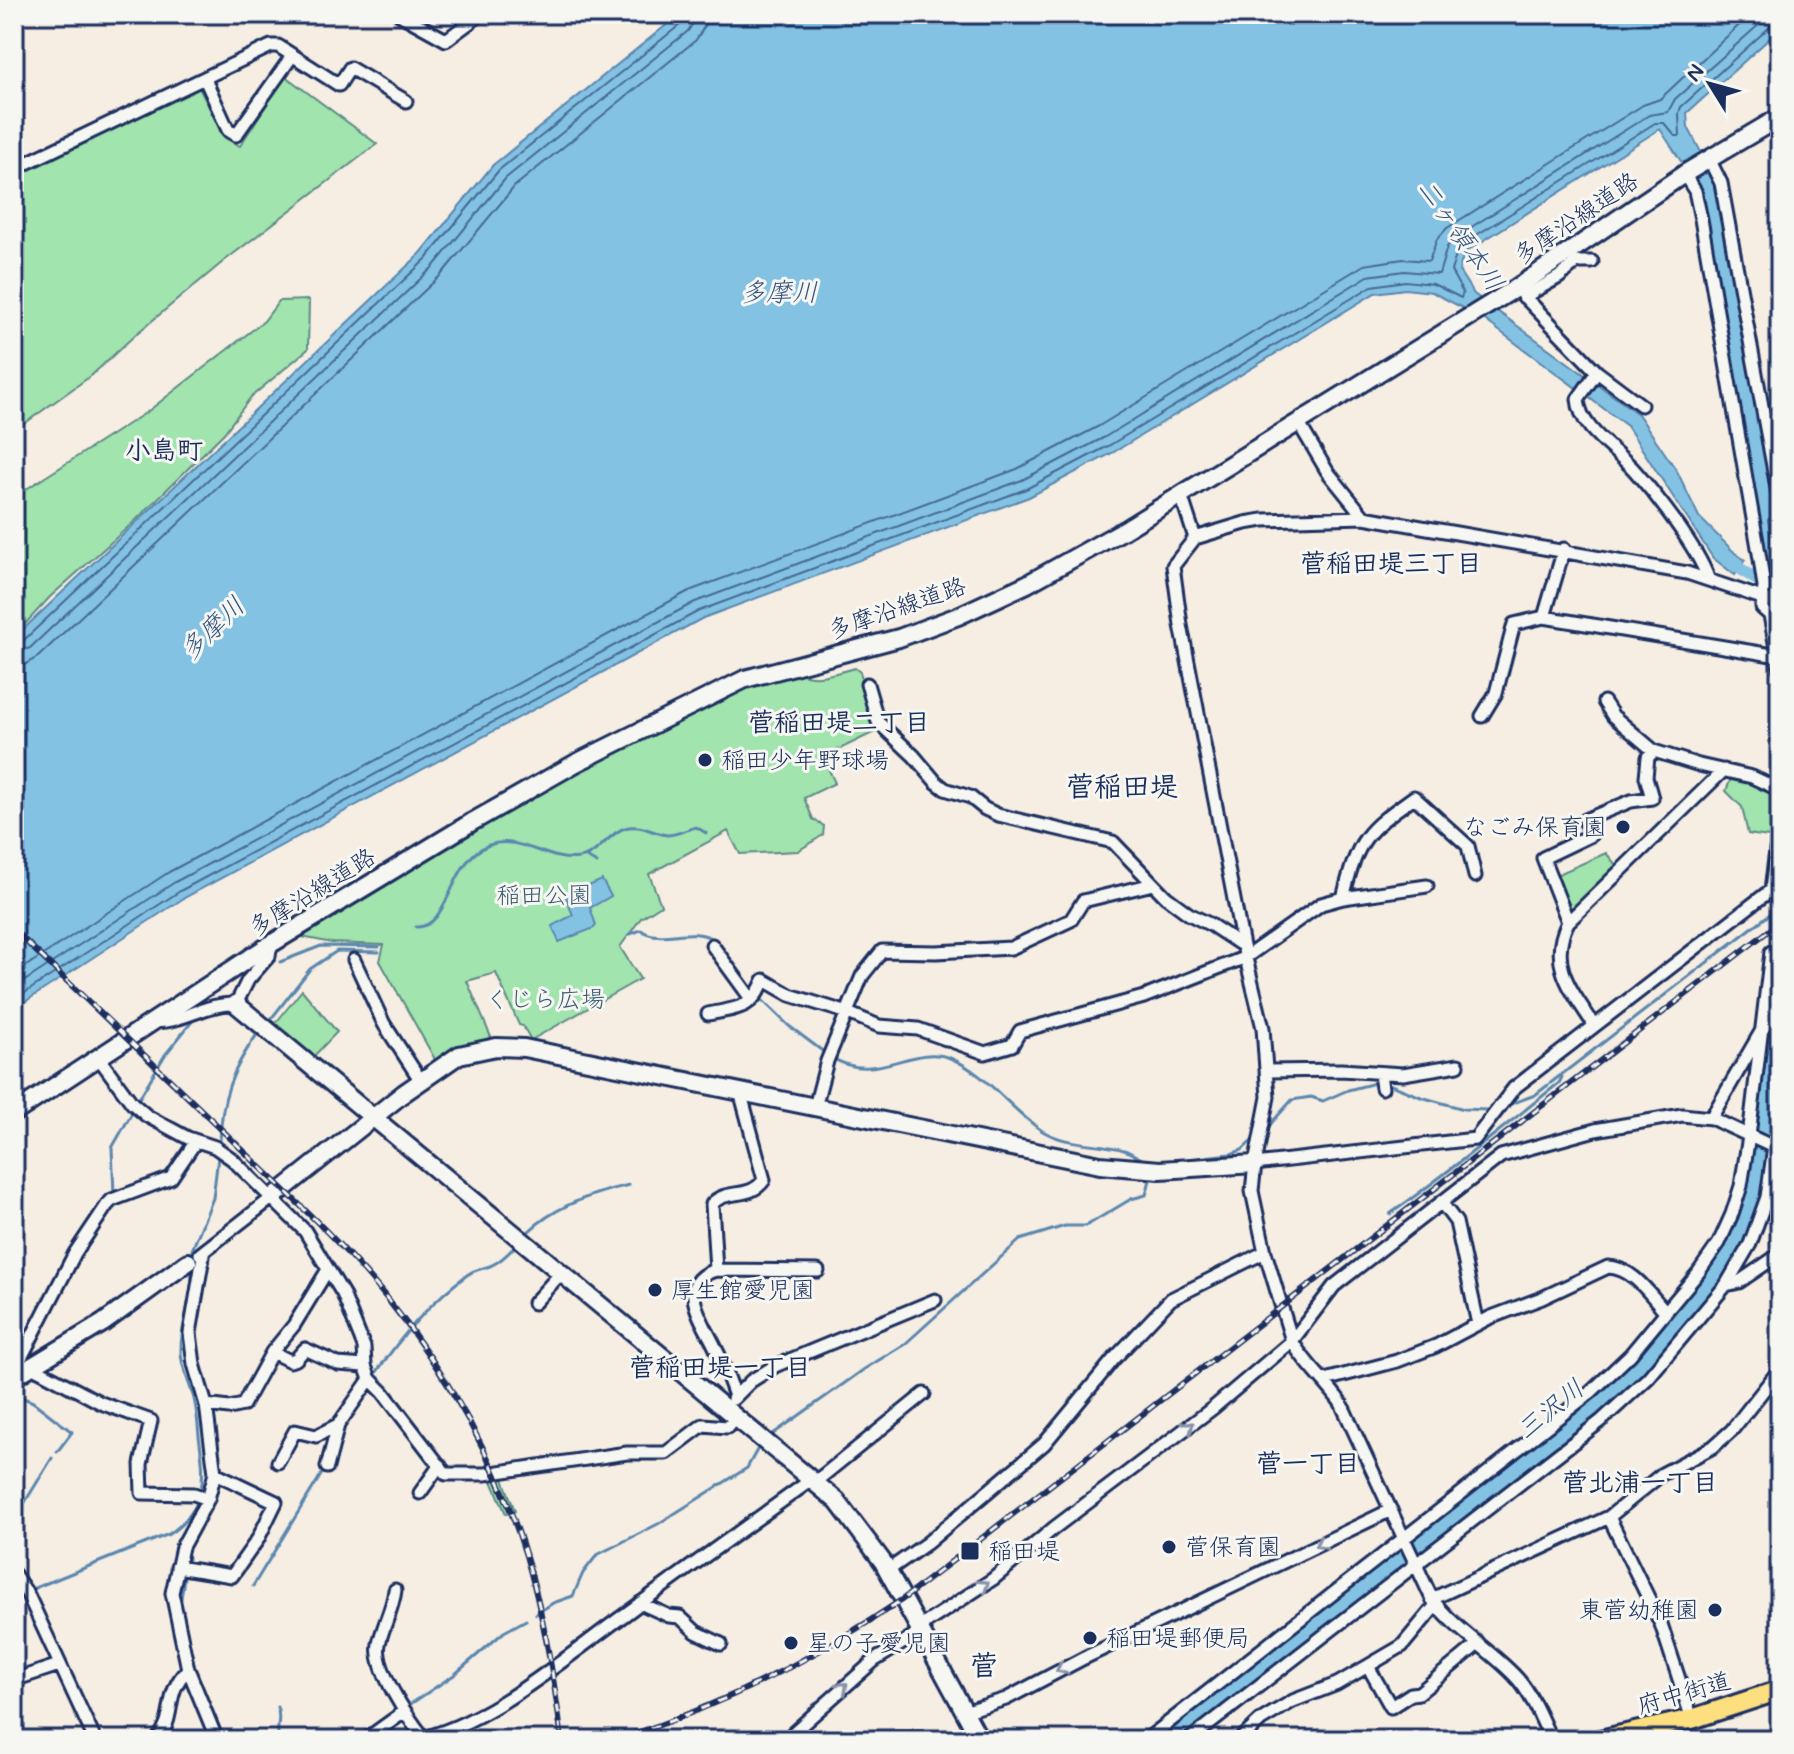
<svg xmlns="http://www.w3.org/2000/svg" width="1794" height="1754" font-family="Mynerve,'Klee One',sans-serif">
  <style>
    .green { fill: #a1e4ae; stroke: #5e8a86; stroke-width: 2 }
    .water { fill: #84c2e4; stroke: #5a87ae; stroke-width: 2 }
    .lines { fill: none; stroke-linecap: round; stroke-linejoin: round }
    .shore { stroke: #456a94; stroke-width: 2 }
    .stream { stroke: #5a87ae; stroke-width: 3 }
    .canal { stroke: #84c2e4; stroke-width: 12 }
    .river { stroke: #84c2e4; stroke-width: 20 }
    .street-casing { stroke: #1b2f5e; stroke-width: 17 }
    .secondary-casing { stroke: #1b2f5e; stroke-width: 22 }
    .primary-casing { stroke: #1b2f5e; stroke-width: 24 }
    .street { stroke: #f6f6f2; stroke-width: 11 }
    .secondary { stroke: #f6f6f2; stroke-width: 16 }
    .primary { stroke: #fedf80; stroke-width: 18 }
    .rail-casing { stroke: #1b2f5e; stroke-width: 6 }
    .rail { stroke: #f6f6f2; stroke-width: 3; stroke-dasharray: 9; stroke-linecap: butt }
    .oneway { stroke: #8892a8 }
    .poi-dot { fill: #1b2f5e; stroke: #f6f6f2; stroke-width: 3 }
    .labels { text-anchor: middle; stroke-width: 6; stroke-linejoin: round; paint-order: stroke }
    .street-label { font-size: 24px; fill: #1b2f5e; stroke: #f6f6f2 }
    .poi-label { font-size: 24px; fill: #1b2f5e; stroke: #f6f6f2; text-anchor: start }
    .park-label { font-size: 24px; fill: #3c5c72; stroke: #f6f6f2 }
    .water-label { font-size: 26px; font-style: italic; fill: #355480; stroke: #f6f6f2 }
    .neighbourhood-label { font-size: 26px; font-weight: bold; fill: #1b2f5e; stroke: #f6f6f2 }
    .quarter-label { font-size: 28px; font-weight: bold; fill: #1b2f5e; stroke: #f6f6f2 }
  </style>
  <rect width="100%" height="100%" fill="#f6ede3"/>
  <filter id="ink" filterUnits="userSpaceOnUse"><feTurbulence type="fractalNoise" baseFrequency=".0125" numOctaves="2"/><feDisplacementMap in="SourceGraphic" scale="16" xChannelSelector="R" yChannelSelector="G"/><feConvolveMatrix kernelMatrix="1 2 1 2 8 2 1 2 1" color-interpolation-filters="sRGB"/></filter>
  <g filter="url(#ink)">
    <path class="green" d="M285 76 377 144 224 261 135 335 92 375 14 431V177L197 84 225 138 240 146Z
      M309 300 308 349 251 397 224 433 136 520 50 597 14 636V497L147 412 264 321 279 301Z
      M855 668 860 672 875 723 881 729 823 757 835 783 804 798 813 819 824 826 823 835 798 851 740 854 728 831 649 874 661 905 641 918 620 947 640 979 531 1040 523 1026 519 1025 496 973 467 981 493 1042 437 1063 380 961 384 945 332 943 302 937 567 775 731 693 796 670C811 683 838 672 855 668Z
      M1731 778C1750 782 1765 787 1778 800L1774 832 1769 837 1748 834 1742 807 1726 791Z
      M1606 853 1616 865 1568 914 1554 876Z
      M302 990 337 1032 314 1056 275 1024Z
      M490 1476H502L515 1511 506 1514Z"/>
    <path class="water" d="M680 14H1780V29L1687 113 1688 127 1722 193 1780 530V638L1701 192 1660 129 1464 253 1459 271 1474 294 1638 414 1677 471 1699 517 1735 553 1745 560 1735 575 1713 558 1627 426 1482 318 1432 292 1405 289 1375 293 1114 452 1029 497 703 618 184 898 14 1009V638L421 253 493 165Z
      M602 880 611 896 590 908 596 925 594 928 559 942 552 926 573 915 566 898 568 895Z"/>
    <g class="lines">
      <path class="shore" d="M1780 518 1771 517 1768 520 1780 592
        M14 643 23 641 426 259 499 170 681 24 684 14
        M14 653 30 648 433 267 506 178 688 31 693 23 694 14
        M14 666 26 664 38 657 441 275 515 186 696 40 704 27 706 14
        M14 974 169 872 689 591 1017 469 1099 426 1364 265 1403 259 1429 261 1437 239 1447 228 1643 105 1660 99 1751 14
        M14 988 175 882 695 602 1022 480 1105 437 1368 276 1404 271 1439 274 1447 247 1454 238 1649 115 1668 112 1675 99 1771 14
        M14 1000 180 891 699 611 1026 489 1110 445 1372 286 1405 281 1433 284 1461 298 1463 293 1451 271 1459 246 1655 123H1664L1675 136H1680L1679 113 1681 107 1772 25 1780 23"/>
      <path class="stream" d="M586 857 597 863
        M416 927C450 929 449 859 489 845 520 834 548 863 579 858 599 855 607 834 625 828 638 823 653 833 667 835 676 835 688 829 696 827L706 833
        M630 934 641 930C661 945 692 924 714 940
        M280 962 321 946 379 947
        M731 962 753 990
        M758 996 789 1026 825 1053
        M271 1019 310 969 337 951 379 952
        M831 1057C875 1086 912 1043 950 1058 986 1073 1010 1109 1041 1130 1066 1146 1097 1142 1124 1150 1133 1153 1142 1161 1152 1162 1170 1164 1210 1155 1231 1154L1242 1150 1255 1138
        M1386 1083 1421 1097 1464 1109 1487 1110
        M138 1100 165 1055 194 1019
        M1508 1105 1535 1095 1770 914
        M1267 1128 1292 1100 1311 1097 1323 1101 1348 1090 1379 1082
        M220 1142C221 1098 232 1069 258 1033
        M114 1194 112 1148 133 1111
        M1390 1214C1449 1173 1503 1127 1559 1083L1562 1077
        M528 1232C555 1206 593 1193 629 1185
        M192 1259V1250L213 1198 218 1157
        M374 1376C399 1339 431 1301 467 1275 475 1269 482 1269 490 1266 500 1262 508 1254 515 1246
        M14 1394 33 1402 72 1432 57 1452
        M773 1434 866 1368 905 1344 1020 1240 1065 1226H1086L1131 1199 1146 1195 1151 1176
        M14 1520 52 1458
        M188 1560V1557
        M253 1586 324 1470
        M32 1589 169 1534C208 1508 205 1477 199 1436 198 1424 197 1411 194 1399 190 1383 181 1367 181 1352 180 1322 195 1295 191 1266
        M180 1605 184 1578
        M536 1614 553 1603 573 1596 583 1573 597 1555 658 1524 747 1468 757 1450
        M192 1663 219 1726
        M409 1705 454 1675 504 1632 526 1620
        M277 1707C282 1719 275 1728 279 1740"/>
      <path class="canal" d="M1726 559 1757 580"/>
      <path class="river" d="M1171 1740 1618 1389 1660 1344 1724 1263 1741 1231 1751 1206 1780 999"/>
      <g class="street-casing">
        <path id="street" d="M399 14 446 40 481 14
          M205 79 228 130 236 135 292 56
          M1709 159 1721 183 1780 504
          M14 169 271 46H278L339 85 350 68 406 101
          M1684 174 1695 191 1701 219 1760 559 1764 587 1762 608 1770 615 1780 670
          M1516 288 1597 372 1641 405
          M1524 297 1559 277 1577 262H1592
          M1597 372 1578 399C1580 430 1616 449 1635 471 1657 496 1697 547 1708 578
          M1298 422 1327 471 1364 517 1687 573 1780 604
          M1181 495 1195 538
          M1364 517 1263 520 1245 523 1195 538 1173 566 1181 625 1214 796 1243 946 1263 1028 1268 1097 1255 1164 1252 1191 1265 1252 1292 1341C1304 1363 1326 1381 1341 1403L1432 1599C1454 1629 1488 1648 1514 1675 1531 1692 1541 1718 1551 1740
          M1544 617 1564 549
          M867 684 878 722 914 756 936 782 945 789 970 797 985 809 998 815 1113 842 1166 897 1189 914 1211 925 1243 946
          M1604 702 1613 716 1654 751 1699 765 1752 777 1780 790
          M1482 716 1496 693 1514 624 1544 617 1778 656
          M1343 898C1358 838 1365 832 1414 797L1468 846 1475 876
          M1568 922 1543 858 1591 835 1585 820 1631 801 1652 798 1646 777 1648 757 1654 751
          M712 945 752 1000
          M354 960 384 1024 421 1081
          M708 1014C737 1008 752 1010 764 980L790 995 848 1013 879 1026 918 1029 985 1053 1012 1045 1020 1031 1144 997 1246 957 1321 904 1343 898 1427 886
          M155 1021C177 1025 207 1002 236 1004L248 980 269 956 271 944
          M1594 1025C1572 991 1547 964 1568 922L1724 770
          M98 1057 132 1103 147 1116 188 1138 215 1147 232 1159 305 1231 343 1294 364 1347 365 1366 370 1379 383 1392 446 1474H485L627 1453H666L703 1425 727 1427 737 1419
          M1267 1071 1341 1070 1403 1074 1458 1065
          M1380 1074 1382 1088
          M815 1107 827 1061 862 976 882 951 936 952 1011 948 1071 920 1083 901 1153 884
          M1711 1118 1762 1030 1780 1004
          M1255 1164 1475 1139 1514 1088 1771 890 1780 819
          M1441 1202 1456 1222 1478 1324
          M204 1251 190 1333 194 1364 206 1405 215 1473 208 1499 182 1547 172 1593 188 1669 217 1740
          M200 1254 272 1198
          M716 1270 712 1204C726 1188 750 1200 764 1180L740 1091
          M1726 1285 1739 1282 1780 1254
          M534 1303 562 1272
          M272 1352 294 1325 327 1271
          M14 1355 22 1356 75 1253 107 1205 112 1200 171 1178 196 1141
          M33 1367 101 1403 151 1421 141 1464 142 1493 194 1494 208 1499
          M1325 1380 1397 1361 1436 1346 1489 1318 1542 1298 1608 1267C1634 1268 1650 1295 1666 1312
          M735 1396C729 1380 724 1364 716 1349 705 1324 672 1282 716 1270L818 1271
          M733 1399 751 1381 775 1366 935 1300
          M206 1405 229 1408 243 1405 272 1352 290 1361 296 1359 305 1349 338 1364 365 1366
          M278 1462 295 1431 316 1436 338 1425
          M327 1467 338 1425 370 1379
          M815 1482 924 1394
          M420 1493 440 1465
          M1609 1517 1661 1624 1692 1719
          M177 1567 232 1576 258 1539 276 1502 215 1473
          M887 1571 927 1543 1044 1444 1113 1360 1171 1299 1265 1252
          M14 1574 28 1595 95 1740
          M395 1590C393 1609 383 1625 379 1644 374 1669 409 1719 424 1738
          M1432 1599 1609 1517 1662 1474 1713 1447 1732 1430 1780 1369
          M640 1603 669 1616 680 1617 696 1632 721 1644
          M918 1628 993 1579 1054 1528 1213 1408 1292 1341 1334 1286 1501 1156 1595 1130 1682 1115 1711 1118 1780 1150
          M1369 1668 1391 1707 1411 1694 1419 1693 1478 1644
          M14 1680 59 1665
          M964 1712 1006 1699 1084 1658 1391 1510
          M157 1740C178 1714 162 1696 188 1669
          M365 1740 404 1712
          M414 1740C487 1726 563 1659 623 1616 685 1570 749 1525 811 1480
          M785 1740 875 1660 920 1632
          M1146 1740 1591 1392 1630 1355 1698 1273 1719 1243 1732 1214 1741 1186 1749 1136 1771 952
          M1189 1740 1601 1421 1648 1378 1726 1285 1750 1244 1767 1197 1774 1147
          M1240 1740 1261 1720 1293 1701 1337 1684 1402 1646 1436 1605"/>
      </g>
      <g class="secondary-casing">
        <path id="secondary" d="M236 1004 837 1501 883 1562 980 1740
          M14 1113 271 944 472 822 576 763 745 679 899 638 958 616 1027 584 1124 530 1516 288 1684 174 1780 117
          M272 1198 404 1093 459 1055 496 1047 524 1048 1100 1165 1160 1170 1255 1164
          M14 1377 103 1323 188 1262"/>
      </g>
      <g class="primary-casing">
        <path id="primary" d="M1600 1740 1692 1719 1780 1690"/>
      </g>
      <use href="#street" class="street"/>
      <use href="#secondary" class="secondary"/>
      <use href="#primary" class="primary"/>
      <g class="rail-casing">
        <path id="rail" d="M14 930C84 997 154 1064 224 1132 278 1185 337 1237 385 1296 446 1371 498 1463 526 1556 544 1616 554 1678 562 1740
          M616 1740C719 1707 813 1660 903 1599L1780 922"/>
      </g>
      <use href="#rail" class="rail"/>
    </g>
    <defs><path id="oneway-chevron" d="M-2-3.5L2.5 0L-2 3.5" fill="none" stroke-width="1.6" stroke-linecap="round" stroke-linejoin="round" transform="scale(2)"/></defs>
    <g class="oneway">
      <use href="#oneway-chevron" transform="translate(1189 1426) rotate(-37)"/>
      <use href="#oneway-chevron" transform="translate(1320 1544) rotate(154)"/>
      <use href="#oneway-chevron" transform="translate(984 1585) rotate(-34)"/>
      <use href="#oneway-chevron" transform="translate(1061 1669) rotate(153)"/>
      <use href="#oneway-chevron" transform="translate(843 1687) rotate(-41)"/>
    </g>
  </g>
  <g class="poi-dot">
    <circle cx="705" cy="760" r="8"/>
    <circle cx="1623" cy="827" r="8"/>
    <circle cx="655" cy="1290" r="8"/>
    <circle cx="1169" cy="1547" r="8"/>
    <rect x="960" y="1541" width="20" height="20" rx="4"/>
    <circle cx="1715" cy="1610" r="8"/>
    <circle cx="1090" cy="1638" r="8"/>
    <circle cx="791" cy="1643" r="8"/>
  </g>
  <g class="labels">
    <g class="street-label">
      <text transform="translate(1576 218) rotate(-34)" y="8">多摩沿線道路</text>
      <text transform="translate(897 608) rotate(-19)" y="8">多摩沿線道路</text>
      <text transform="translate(312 892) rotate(-32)" y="8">多摩沿線道路</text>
      <text transform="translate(1684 1693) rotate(-16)" y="8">府中街道</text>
    </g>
    <g class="poi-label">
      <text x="721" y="768">稲田少年野球場</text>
      <text x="1607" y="835" text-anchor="end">なごみ保育園</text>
      <text x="671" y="1298">厚生館愛児園</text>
      <text x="1185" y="1555">菅保育園</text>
      <text x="988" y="1559">稲田堤</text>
      <text x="1699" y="1618" text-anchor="end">東菅幼稚園</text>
      <text x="1106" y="1646">稲田堤郵便局</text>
      <text x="807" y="1651">星の子愛児園</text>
    </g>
    <g class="park-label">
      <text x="544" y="903">稲田公園</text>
      <text x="545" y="1007">くじら広場</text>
    </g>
    <g class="water-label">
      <text transform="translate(1461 235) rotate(55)" y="9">二ヶ領本川</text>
      <text x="779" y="301">多摩川</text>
      <text transform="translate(212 628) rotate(-44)" y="9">多摩川</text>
      <text transform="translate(1550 1409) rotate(-39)" y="9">三沢川</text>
    </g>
    <g class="neighbourhood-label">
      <text x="164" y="459">小島町</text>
      <text x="1391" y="572">菅稲田堤三丁目</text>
      <text x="839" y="731">菅稲田堤二丁目</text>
      <text x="720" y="1376">菅稲田堤一丁目</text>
      <text x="1308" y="1472">菅一丁目</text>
      <text x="1640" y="1491">菅北浦一丁目</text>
    </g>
    <g class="quarter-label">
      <text x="1122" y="796">菅稲田堤</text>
      <text x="984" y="1675">菅</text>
    </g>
  </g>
  <rect width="1794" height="1754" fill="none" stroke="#f6f6f2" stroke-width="48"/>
  <rect x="24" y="24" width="1746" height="1706" fill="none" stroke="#1b2f5e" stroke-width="3" filter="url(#ink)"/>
  <g transform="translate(1710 84) rotate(307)" stroke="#f6f6f2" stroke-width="6" paint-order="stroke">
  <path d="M0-6L14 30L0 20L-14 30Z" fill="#1b2f5e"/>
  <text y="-12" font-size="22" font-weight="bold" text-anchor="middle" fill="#1b2f5e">N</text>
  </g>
</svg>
